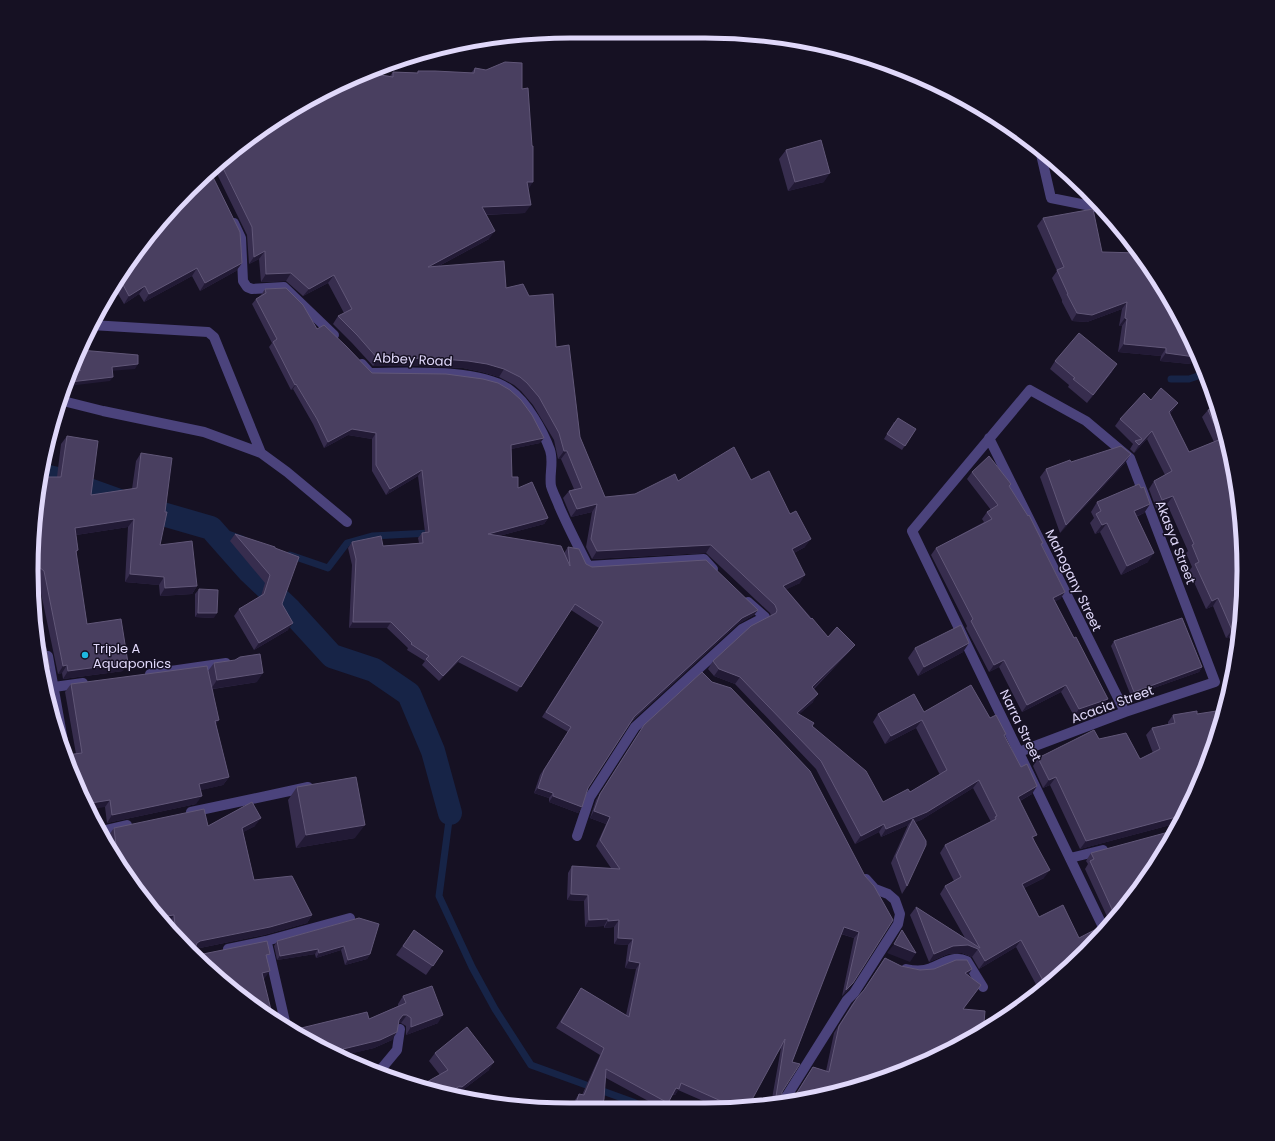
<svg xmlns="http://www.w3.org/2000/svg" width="1275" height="1141" font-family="Poppins,sans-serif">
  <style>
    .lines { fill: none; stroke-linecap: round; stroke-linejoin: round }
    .stream { stroke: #172447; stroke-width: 7 }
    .canal { stroke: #172447; stroke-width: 24 }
    .minor { stroke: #4b437c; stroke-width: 10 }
    .wall { fill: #372d4e }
    .shaded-wall { fill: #221a35 }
    .building { fill: #493f60; stroke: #615778 }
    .poi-dot { fill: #1eb8e0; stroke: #161123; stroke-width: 1.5 }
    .labels { text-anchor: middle; stroke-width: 3; stroke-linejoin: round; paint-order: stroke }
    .street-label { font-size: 13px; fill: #e0d8fa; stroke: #161123 }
    .poi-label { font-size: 13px; fill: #e0d8fa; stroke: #161123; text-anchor: start }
    .rim { fill: none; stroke: #e0d8fa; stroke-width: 5 }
  </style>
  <rect width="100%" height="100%" fill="#161123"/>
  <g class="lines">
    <path class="stream" d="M1171 379H1189L1204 374
      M211 528 242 539
      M290 555 328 568 347 543 372 536 430 533
      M450 813 439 896 472 967 495 1009 531 1065 633 1102 647 1109"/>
    <path class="canal" d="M40 475 61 480 128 504 211 528 249 571 290 610 332 656 374 670 409 694 433 751 450 813"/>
    <path class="minor" d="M1040 150 1051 198 1101 208
      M234 223 241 238 243 281 247 287 252 289 284 287 334 335
      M91 325 208 332 214 337 261 453 287 472 347 522
      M362 364 370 373C408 373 479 368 510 390 527 402 543 431 550 450 554 462 549 474 551 486 553 493 557 500 559 506 568 527 578 546 588 566L704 559 713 569
      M63 401 103 411 204 432 261 453
      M989 438 1125 712
      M48 656 65 752
      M150 674 226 663
      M54 687 83 683
      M1019 752 1125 712 1215 682 1130 458 1086 421 1030 390 912 531 1105 931
      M191 812 308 787
      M101 831 127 825
      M577 836 590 797 635 727 742 629 765 617 748 602
      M1070 858 1103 850
      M267 943 286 1026
      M228 949 266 941 350 918
      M906 969C914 971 924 971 931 968 944 963 953 955 967 961L983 987
      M377 1071 382 1068 397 1050 400 1029
      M783 1102 847 1000 854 993 898 924 900 914 895 900 888 894 875 889 866 879"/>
  </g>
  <path class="wall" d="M475 68 522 89 528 189 525 213 486 215 489 239 439 266 506 288 556 347 580 437 605 497 635 494 678 481 751 480 805 547 794 553 800 583 786 589 828 637 855 645 849 652 814 689 813 702 799 714 812 726 883 802 910 792 940 775 916 728 885 744 873 722 878 714 924 712 990 718 1006 734 1005 736 1032 794 1020 801 1034 839 1044 878 1024 888 1039 917 1079 938 1108 929 1040 992 1016 947 979 969 972 957 962 953 948 954 929 962 910 915 916 907 965 938 940 894 945 886 954 881 940 853 945 845 991 822 973 788 921 820 915 822 907 886 902 894 891 863 908 825 881 837 879 832 855 844 816 769 735 684 714 676 708 669 713 661 771 616 770 613 706 553 592 559 586 547 592 512 571 517 563 498 569 491 574 489 561 459H558L554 440 533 405 521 391 514 385 499 377 482 372 463 368 423 366H373L352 343 333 324 338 316 344 313 328 283 303 296 286 281 261 282 259 259 249 264 247 235 216 172 214 171 242 143 372 77 374 74 390 76 393 72 417 73 418 71 471 73Z
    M786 150 824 182 788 191 779 159Z
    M1043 218 1102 252 1195 357 1190 364 1160 361 1161 356 1118 352 1122 326H1119L1122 309 1087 322 1072 321 1062 302V300L1052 278 1057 271 1037 226Z
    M143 242 242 263 236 271 200 291 192 276 144 302 139 294 124 304 114 287Z
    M265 289 317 329 372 373 540 443 511 449 512 477 518 488 548 518 544 524 499 536 564 553 568 547 586 564 592 567 758 610 754 615 738 624 631 722 588 788 582 807 578 813 549 802V798L534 793 540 775 568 732 542 717 599 628 571 610 517 692 458 662 439 681 422 665 425 661 407 650 408 648 387 628H349L352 565 348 548 352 542 383 546 419 543 418 538 422 533 425 532 418 476 386 495 372 471V439L348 435 324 448 313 424 293 389 291 390 269 347 272 343 252 304 256 299 261 295Z
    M1055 361 1112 372 1087 403 1068 387 1069 385 1050 369Z
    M1151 400 1178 403 1170 414 1189 452 1214 442 1202 417 1208 410 1216 406 1243 535 1239 641 1236 654 1229 637 1226 638 1213 606 1206 609 1189 571 1192 567 1186 553 1188 551 1167 504 1156 508 1149 489 1154 481 1165 475 1147 439 1134 453 1130 449 1133 444 1115 426 1120 419Z
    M894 422 916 429 902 450 884 439Z
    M67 436 91 495 132 489 136 461 141 453 160 545 197 586 192 594 160 596 159 585 125 582 128 527 76 535 78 550 76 553 87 624 123 671 63 679 62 673 58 674 38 579 34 575H32L57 477 61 444Z
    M1071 462 1125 463 1060 533 1040 477 1046 469Z
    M972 472 1011 484 1009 486 1042 545 1065 592 1060 599 1055 601 1103 706 1074 716 1061 692 1022 712 999 667 989 672 966 628 967 626 931 555 936 548 984 522 982 519 987 512 991 510 967 479Z
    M1141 488 1150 504 1144 513 1136 517 1148 562 1121 575 1100 532 1095 534 1090 523 1094 518 1091 512 1097 502Z
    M235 534 275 548 282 604 288 630 254 650 234 616 239 609 261 596 265 583 230 541Z
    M199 589 214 618 195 617V594Z
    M1114 641 1202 667 1199 672 1131 696 1111 646Z
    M915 648 963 652 918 676 908 658Z
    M214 663 257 682 213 689 216 725 229 777 223 785 200 790 196 804 107 823 105 807 76 754 65 692 71 684 208 671Z
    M1197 714 1174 824 1080 849 1050 785 1043 788 1033 766 1038 758 1099 739 1140 759 1153 753 1146 735 1152 728 1168 724V722L1173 715Z
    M644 725 865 876 874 886 849 989 842 996 854 938 841 934 792 1062 782 1092V1099L786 1101 771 1104 781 1048 740 1109H716L717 1107 678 1090 675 1095H672L668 1103 663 1109 606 1078 601 1109H572L575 1100 579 1094 582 1095 600 1055 556 1028 581 988 626 1015 636 969 625 968 628 945 614 944V927L604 928V926L585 927 584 901 567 900 568 873 572 866 611 868 596 846 606 824 590 818 596 800Z
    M297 787 355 838 296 848 288 800Z
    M208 826H255L243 832 254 880 312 915 307 923 264 935 195 949 197 952 203 954 267 959 264 979 242 998 169 930V923L163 924 109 843 108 836 114 828Z
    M1172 840 1111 925 1085 869 1088 864 1086 861 1091 853Z
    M359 918 370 954 367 959 345 965 341 950 316 958 315 954 277 960 274 946 277 941Z
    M414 930 443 951 426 975 396 955Z
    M885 958 901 966 920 970 972 969 968 975 976 991 963 1009 984 1023 792 1100 813 1067 826 1071 834 1033 852 1004 857 998 863 991Z
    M403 996 438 1023 406 1035V1026L401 1023H399L392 1040 374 1048 348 1054H332L369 1019 398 1006V1004Z
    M435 1053 489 1070 456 1095 455 1093 452 1095 431 1092 440 1075 429 1061Z"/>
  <path class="shaded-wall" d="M830 173 824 182 788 191 795 182Z
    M527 182H533L528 190Z
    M531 205 525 213 476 215 482 207Z
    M495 231 489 239 422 275 428 267Z
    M265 251 259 259 249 264 254 257Z
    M242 263 236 271 200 291 205 283Z
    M197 268 192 276 144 302 149 294Z
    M291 273 286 281 261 282 266 274Z
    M334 275 328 283 303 296 309 289Z
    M145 286 139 294 124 304 129 296Z
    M1127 302 1122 309 1087 322 1072 321 1077 313Z
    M1125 318 1127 319 1122 326H1119Z
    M1124 344 1166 348 1161 356 1118 352Z
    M1166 353 1195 357 1190 364 1160 361Z
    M429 358 468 361 487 364 504 369 499 377 482 372 463 368 423 366H373L378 359Z
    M138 364 135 369 109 371 112 367Z
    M1117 364 1112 372 1087 403 1093 395Z
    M81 370 72 375 74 371Z
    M113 377 110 381 68 386 70 382Z
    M296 384 293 389 291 390 295 385Z
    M1178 403 1172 411 1164 420 1169 412Z
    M352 429 376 433 372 439 348 435 324 448 328 442Z
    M1152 431 1147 439 1134 453 1139 445Z
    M544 438 540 443 507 450 511 445Z
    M564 451H567L561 459H558Z
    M1131 454 1125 463 1060 533 1066 525Z
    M422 470 418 476 386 495 390 489Z
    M1173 496 1167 504 1156 508 1162 500Z
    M597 504 592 512 571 517 577 509Z
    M1150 504 1144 513 1127 520 1134 511Z
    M548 518 544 524 484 540 488 534Z
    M134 519 128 527 69 536 75 528Z
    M1107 523 1100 532 1095 534 1102 525Z
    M811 539 805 547 786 557 792 549Z
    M711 545 706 553 592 559 597 551Z
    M1154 553 1148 562 1121 575 1127 566Z
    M39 567 34 575H32L31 571 33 569Z
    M130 574 164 577 159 585 125 582Z
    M805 575 800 583 777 594 783 586Z
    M197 586 192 594 160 596 165 588Z
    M1065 592 1060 599 1048 605 1053 598Z
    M1218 598 1213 606 1206 609 1212 601Z
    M758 610 754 615 738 624 630 722 634 717 742 618Z
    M198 613H217L214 618 195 617Z
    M353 622H391L387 628H349Z
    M293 623 288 630 254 650 259 643Z
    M1235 629 1229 637 1226 638 1232 630Z
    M969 643 963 652 918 676 924 667Z
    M855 645 849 652 807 695 812 687Z
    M462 656 458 662 439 681 443 676Z
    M1004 660 999 667 989 672 994 665Z
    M128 663 123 671 63 679 68 671Z
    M67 665 62 673 58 674 63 666Z
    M1202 667 1199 672 1131 696 1134 692Z
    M50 668 45 676 44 669Z
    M719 669 740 677 735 684 714 676Z
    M263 673 257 682 211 689 217 680Z
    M1066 685 1061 692 1022 712 1027 705Z
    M818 694 813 702 792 721 797 713Z
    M1108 699 1103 706 1074 716 1079 709Z
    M219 720 214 728 215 721Z
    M922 720 916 728 885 744 891 736Z
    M229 777 223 785 194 792 199 784Z
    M1056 777 1050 785 1043 788 1049 780Z
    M979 780 973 788 921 820 910 824 913 819 908 825 881 837 886 829Z
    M1037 786 1032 794 1012 805 1018 797Z
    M538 788 553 793 549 798 534 793Z
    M202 796 196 804 107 823 112 815Z
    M553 796 582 807 578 813 549 802Z
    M110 800 105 807 87 810 85 804Z
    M594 811 610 817 606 824 590 818Z
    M1180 816H1182L1179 825 1174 824 1080 849 1086 841Z
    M261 818 255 826 236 836 242 828Z
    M884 824 879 832 855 844 861 836Z
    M365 825 355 838 296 848 306 835Z
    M1050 870 1044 878 1016 892 1022 884Z
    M571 894 588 895 584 901 567 900Z
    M174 915 169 923 163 924 159 917Z
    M312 915 307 923 264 935 195 949 197 943 200 941Z
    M608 919 604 926 585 927 589 920Z
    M619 920 614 927 604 928 608 921Z
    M844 927 859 932 854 938 839 933Z
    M618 938 633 939 628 945 614 944Z
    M1021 940 1016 947 979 969 985 961Z
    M894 944 916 953 910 962 887 953Z
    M968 945 978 949 972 957 962 953 948 954 929 962 934 954 953 946Z
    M344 946 341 950 316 958 319 953Z
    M318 949 315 954 277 960 280 956Z
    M370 954 367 959 345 965 348 960Z
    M629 961 640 963 636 969 625 968Z
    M972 969 968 975 965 973Z
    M270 971 264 979 262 973Z
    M853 983 849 989 842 996 846 990Z
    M403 1015H407L401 1023H398L399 1020Z
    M443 1015 438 1023 406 1035 411 1027Z
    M397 1032 392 1040 374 1048 338 1057 343 1049Z
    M494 1062 489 1070 456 1095 462 1087Z
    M460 1086 455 1093 452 1095 446 1094Z
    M676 1088 679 1089 675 1095 672 1094Z"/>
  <path class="building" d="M505 62 522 63V89L528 88 532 146H533V182H527L531 205 482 207 495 231 428 267 504 261 506 288 523 284 529 296 553 294 556 347 569 345 580 437 605 497 635 494 675 474 678 481 734 447 751 480 769 471 790 514 796 511 811 539 792 549 805 575 783 586 811 619 812 618 828 637 837 627 855 645 812 687 818 694 797 713 814 723 812 726 866 771 883 802 908 789 910 792 947 770 922 720 891 736 878 714 914 694 924 712 971 685 990 718 996 715 1006 734 1004 735 1021 767 1027 764 1037 786 1018 797 1037 835 1032 837 1050 870 1022 884 1039 917 1063 905 1079 938 1104 925 1108 929 1046 986 1021 940 985 961 978 949 968 945 953 946 934 954 916 907 980 948 945 886 961 877 945 845 996 819 995 817 997 816 979 780 927 812 886 829 884 824 861 836 821 761 740 677 719 669 713 661 751 626 776 613 777 610 775 605 711 545 597 551 591 539 597 504 577 509 569 491 582 488 567 451H564L559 433 539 397 527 383 520 377 504 369 487 364 468 361 429 358 378 359 357 335 338 316 352 309 334 275 309 289 291 273 266 274 265 251 254 257 252 227 221 164 242 143 332 87 361 77H374V74L393 77V72L418 73V71H435L474 73 475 68 486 70Z
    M821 140 830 173 795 182 786 150Z
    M211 173 240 232 242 263 205 283 197 268 149 294 145 286 129 296 120 279 143 242Z
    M1093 209 1102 252 1139 253 1188 332 1196 352 1195 357 1166 353V348L1124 344 1127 319 1125 318 1127 302 1092 315 1077 313 1067 294H1068L1057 270 1064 267 1043 218Z
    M286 288 303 305 317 329 324 325 346 346 372 373 446 374 483 379 498 383 510 390 521 400 532 415 544 438 511 445 512 477H518V488L532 482 548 518 488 534 561 546 570 566 568 547 579 549 586 564 592 567 706 560 758 610 742 618 634 717 588 788 582 807 553 796V793L538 788 544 770 571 727 546 712 603 622 575 604 521 687 462 656 443 676 426 659 429 656 411 644 412 643 391 622H353L356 559 352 542 381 536 383 546 423 543 422 533 429 532 422 470 390 489 376 465V433L352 429 328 442 317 419 296 384 295 385 273 342 277 339 256 299 266 293 265 289Z
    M1079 333 1117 364 1093 395 1073 379 1075 378 1055 361Z
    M80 350 138 355V364L112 367 113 377 70 382 72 375 81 370 74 371 75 365Z
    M1161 388 1178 403 1169 412 1189 452 1221 439 1208 410 1216 406 1226 431 1243 535 1239 640 1235 629 1232 630 1218 598 1212 601 1195 564 1199 562 1192 545 1194 544 1173 496 1162 500 1154 481 1172 471 1152 431 1139 445 1135 441 1142 439 1120 419 1144 393 1151 400Z
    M898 418 916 429 905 446 887 434Z
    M67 436 98 441 91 495 137 488 141 453 172 458 165 512H167L160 545 192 541 197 586 165 588 164 577 130 574 134 519 75 528 78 550 76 551 87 624 121 619 128 663 68 671 67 665 63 666 44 571 39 567 33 569 31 574V571L40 477H61Z
    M1121 446 1131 454 1066 525 1046 469 1070 460 1071 462Z
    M989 456 1011 484 1009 486 1028 516 1029 515 1043 543 1041 544 1065 592 1053 598 1074 638 1076 637 1108 699 1079 709 1066 685 1027 705 1004 660 994 665 971 621 973 619 936 548 992 519 987 512 998 505 972 472Z
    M1139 484 1141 488 1144 487 1150 504 1134 511 1154 553 1127 566 1107 523 1102 525 1096 514 1101 511 1097 502Z
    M235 534 275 547V548L299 557 282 604 293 623 259 643 239 609 264 594 270 575Z
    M32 579 50 668 44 669Z
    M199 589 218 590 217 613H198Z
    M1182 618 1202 667 1134 692 1114 641Z
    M961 625 969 643 924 667 915 648Z
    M260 654 263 673 217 680 214 663 235 660 240 657Z
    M207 666 219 720 215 721 229 777 199 784 202 796 112 815 110 800 85 804 66 755 82 753 71 684Z
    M702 672 712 682 731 688 810 771 865 876 874 886 893 920 853 983 846 990 859 932 844 927 792 1062 800 1064 782 1092V1099L786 1101 775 1103 785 1039 748 1107 740 1109H716L721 1101 681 1083 679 1089 676 1088 668 1103 606 1069 604 1099 601 1109H574L579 1094 584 1095 604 1048 561 1022 581 988 629 1017 640 963 629 961 633 939 618 938 619 920 608 921V919L589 920 588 895 571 894 572 866 620 869 600 840 610 817 594 811 600 794 644 725Z
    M1223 710 1215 744 1182 816H1180L1086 841 1056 777 1049 780 1038 758 1094 730 1099 739 1126 733 1140 759 1160 749 1152 728 1175 723 1173 715 1197 711V714Z
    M356 777 365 825 306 835 297 787Z
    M252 802 261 818 242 828 254 880 292 876 312 915 270 927 200 941 197 943 195 948 197 952 203 954 267 941 270 954 266 955 270 971 262 973 273 1018 242 998 176 936 174 915 159 917 117 854 114 828 204 809 208 826Z
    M913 819 926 841V845L907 886 896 856Z
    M1176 830 1172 840 1116 918 1090 861 1094 859 1091 853Z
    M359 918 379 924 370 954 348 960 344 946 319 953 318 949 280 956 277 941Z
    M414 930 443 951 433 966 403 946Z
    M902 930 916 953 894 944Z
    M885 958 901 966 920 970 934 969 956 960H967L972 969 965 973 981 985 963 1009 985 1011 984 1023 992 1024 943 1054 844 1092 791 1100 793 1099 813 1067 829 1072 839 1026 857 998 864 990Z
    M432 986 443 1015 411 1027V1018L407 1015H403L399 1020 397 1032 380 1040 343 1049 355 1063 332 1054 293 1030 367 1012 369 1019 406 1003 403 996Z
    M467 1027 494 1062 462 1087 460 1086 446 1094 431 1092 418 1087 448 1070 435 1053Z
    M395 1075 397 1079 392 1077Z"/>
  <circle class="poi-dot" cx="85" cy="655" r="4"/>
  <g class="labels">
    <g class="street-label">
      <text transform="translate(413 359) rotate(3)" y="5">Abbey Road</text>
      <text transform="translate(1176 542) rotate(69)" y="5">Akasya Street</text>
      <text transform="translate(1074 580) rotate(64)" y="5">Mahogany Street</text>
      <text transform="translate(1112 704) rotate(-20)" y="5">Acacia Street</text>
      <text transform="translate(1021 725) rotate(64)" y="5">Narra Street</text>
    </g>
    <g class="poi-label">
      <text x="93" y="653">Triple A<tspan x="93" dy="15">Aquaponics</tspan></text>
    </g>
  </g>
  <path d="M0 0H1275V1141H0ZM570 38H705A532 532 0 0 1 1237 570V571A532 532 0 0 1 705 1103H570A532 532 0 0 1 38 571V570A532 532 0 0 1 570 38Z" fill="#161123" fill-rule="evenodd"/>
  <path class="rim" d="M570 38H705A532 532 0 0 1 1237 570V571A532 532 0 0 1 705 1103H570A532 532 0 0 1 38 571V570A532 532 0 0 1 570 38Z"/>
</svg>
